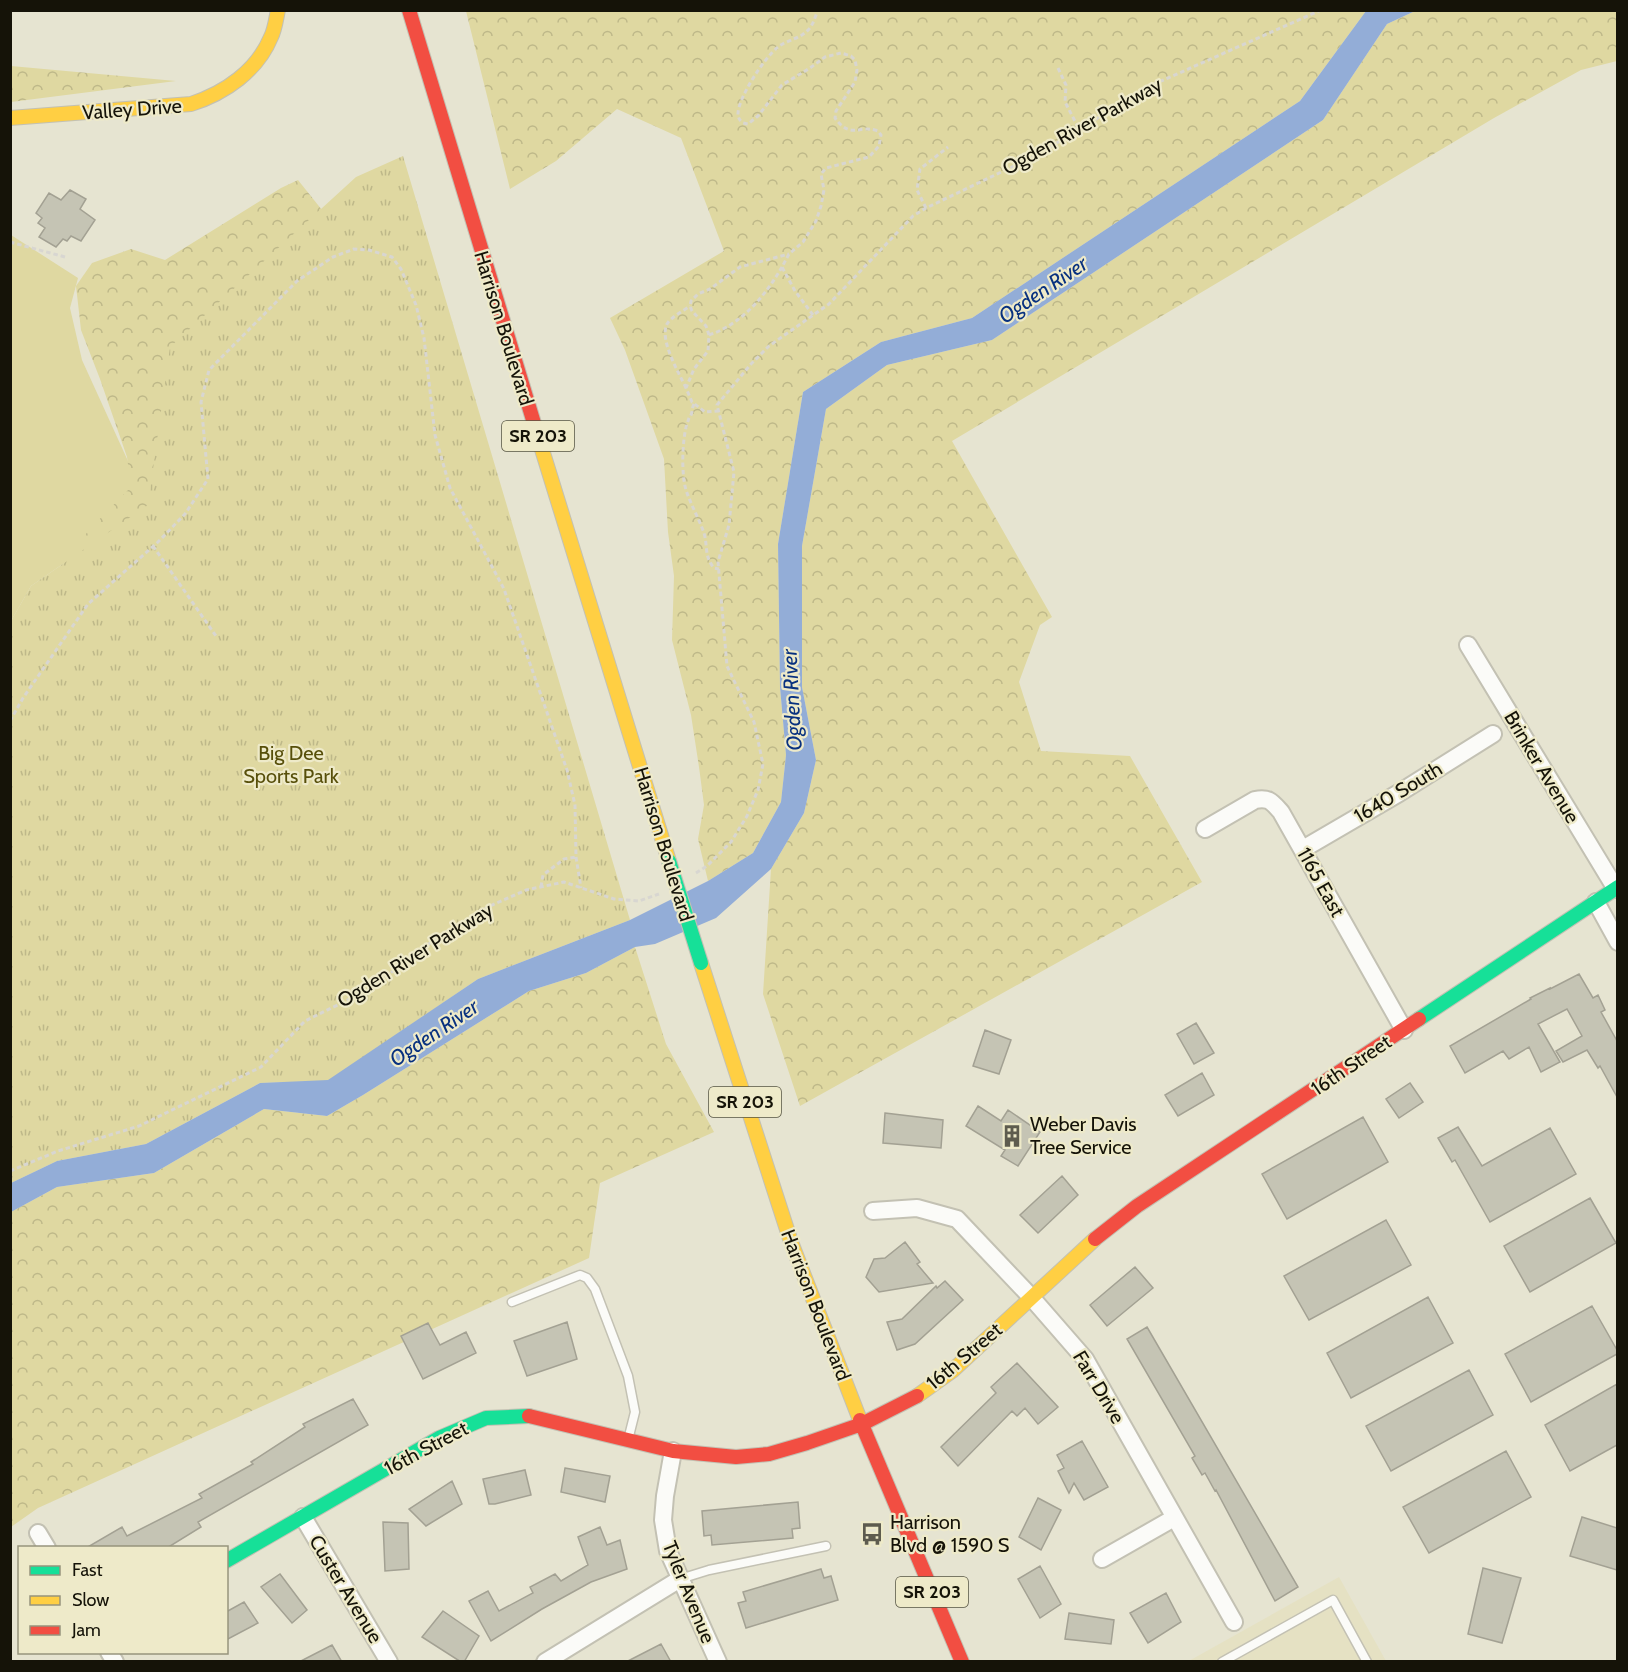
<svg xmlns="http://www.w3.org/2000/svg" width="1628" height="1672" font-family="Cabin,sans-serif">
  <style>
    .built { fill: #e5e1c3 }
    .grass { fill: #dfd8a1 }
    .forest { fill: url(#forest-crowns) }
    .park { fill: url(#park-tufts) }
    .water { fill: #93add7 }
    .building { fill: #c5c4b4; stroke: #a3a193; stroke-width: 1.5 }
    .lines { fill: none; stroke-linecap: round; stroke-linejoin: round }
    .lane-casing { stroke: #c3c1b3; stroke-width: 11 }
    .street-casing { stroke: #c3c1b3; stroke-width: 20 }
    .fast-casing { stroke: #c3c1b3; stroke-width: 16 }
    .slow-casing { stroke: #c3c1b3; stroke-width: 16 }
    .jam-casing { stroke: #c3c1b3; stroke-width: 16 }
    .path { stroke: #d8d6d1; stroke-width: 3; stroke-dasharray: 4.5 3; stroke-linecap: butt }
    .lane { stroke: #fbfbf8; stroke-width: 8 }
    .street { stroke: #fbfbf8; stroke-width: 16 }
    .fast { stroke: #16e098; stroke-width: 14 }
    .slow { stroke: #ffcf43; stroke-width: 14 }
    .jam { stroke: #f24e42; stroke-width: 14 }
    .fast-bridge-casing { stroke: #c3c1b3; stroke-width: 16; stroke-linecap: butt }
    .fast-bridge { stroke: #16e098; stroke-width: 14 }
    .labels { text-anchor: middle; stroke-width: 4.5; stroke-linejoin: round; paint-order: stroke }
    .shield { fill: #eeeac9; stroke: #565442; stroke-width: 1.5 }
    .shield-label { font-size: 18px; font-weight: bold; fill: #151308 }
    .street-label { font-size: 20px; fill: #151308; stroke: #eeeac9 }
    .park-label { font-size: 20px; fill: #574f0a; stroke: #eeeac9 }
    .poi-label { font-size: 20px; fill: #151308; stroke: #eeeac9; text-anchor: start }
    .water-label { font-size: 21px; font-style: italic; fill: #08317f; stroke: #eeeac9 }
  </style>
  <defs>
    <pattern id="forest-crowns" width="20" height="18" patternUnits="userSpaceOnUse" patternTransform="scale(1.5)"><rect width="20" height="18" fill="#dfd8a1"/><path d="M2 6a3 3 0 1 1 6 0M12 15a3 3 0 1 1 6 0" fill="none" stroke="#beb889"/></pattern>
    <pattern id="park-tufts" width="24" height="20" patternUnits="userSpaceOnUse" patternTransform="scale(1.5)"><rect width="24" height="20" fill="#dfd8a1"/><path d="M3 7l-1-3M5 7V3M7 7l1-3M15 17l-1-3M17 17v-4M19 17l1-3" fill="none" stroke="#beb889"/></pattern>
  </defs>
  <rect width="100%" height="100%" fill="#e6e4d1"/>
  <path class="built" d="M1339 1577 1386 1661 1187 1662Z"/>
  <path class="grass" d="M11 235 78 278 70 308 82 360 148 505 31 586 11 621Z"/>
  <path class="forest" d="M1615 10 1617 12V61L1581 70 1494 118 952 441 1052 617 1040 625 1019 682 1041 751 1130 756 1202 882 800 1106 763 994 771 869 804 813 816 760 802 687V546L826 409 887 365 992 340 1323 120 1387 24 1415 11Z
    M466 11H1366L1300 101 972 318 881 342 803 392 778 544 780 687 786 755 781 802 753 853 708 881 698 839 704 805 699 767 691 715 672 640 674 576 668 532 664 459 625 350 610 318 724 251 681 138 617 109 556 161 510 189Z
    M10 66H11L176 81 11 102Z
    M298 180 330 220 407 304 44 589 89 530 131 487 127 457 100 379 81 330 76 286 92 263 131 249 165 260 281 188Z
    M635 947 666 1044 714 1132 600 1183 589 1258 38 1508 11 1527V1212L57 1187 154 1173 264 1109 327 1116 363 1095 529 991 586 973Z"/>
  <path class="park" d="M403 156 630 920 478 979 328 1081 260 1083 146 1144 57 1161 11 1183V621L31 586 148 505 170 347 356 177Z"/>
  <path class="water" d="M1366 11H1415L1387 24 1323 120 992 340 887 365 826 409 802 546V687L816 760 804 813 771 869 716 918 655 944 635 947 586 973 529 991 363 1095 327 1116 264 1109 154 1173 57 1187 11 1212V1183L57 1161 146 1144 260 1083 328 1080 478 979 630 920 708 881 753 853 781 802 786 755 780 687 778 544 803 392 881 342 972 318 1300 101Z"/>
  <path class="building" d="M70 190 86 199 80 209 95 220 81 241 71 236 67 241 63 239 56 247 39 237 45 228 38 223 42 218 36 213 49 193 61 200Z
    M1579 974 1593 998 1598 995 1605 1010 1601 1012 1617 1041V1097L1600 1066 1598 1068 1587 1050 1563 1062 1556 1051 1582 1036 1567 1009 1538 1024 1560 1062 1541 1072 1529 1047 1509 1059 1503 1051 1465 1073 1450 1046 1531 999 1530 998 1550 988V989Z
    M1196 1023 1214 1053 1194 1064 1177 1034Z
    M985 1030 1011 1040 999 1074 973 1066Z
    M1202 1073 1214 1095 1178 1116 1165 1095Z
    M1410 1083 1423 1102 1399 1118 1386 1099Z
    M978 1106 1001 1121 1008 1110 1040 1132 1018 1166 1001 1156 1005 1150 966 1126Z
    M885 1113 943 1120 941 1148 883 1143Z
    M1363 1117 1388 1162 1287 1219 1262 1174Z
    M1458 1127 1482 1166 1550 1128 1576 1174 1490 1222 1455 1160 1452 1162 1438 1138Z
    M1062 1176 1078 1195 1038 1233 1020 1215Z
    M1590 1198 1616 1243 1530 1292 1504 1246Z
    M1386 1220 1411 1265 1309 1320 1284 1276Z
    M905 1242 920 1262 917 1264 933 1283 879 1292 866 1277 874 1259 885 1258Z
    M1135 1267 1153 1288 1107 1326 1090 1305Z
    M945 1281 963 1300 915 1344 897 1350 887 1322 902 1319 936 1286 937 1288Z
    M1428 1297 1453 1343 1351 1398 1327 1353Z
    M1592 1306 1617 1350V1354L1531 1402 1505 1354Z
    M567 1322 577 1359 527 1376 514 1341Z
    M428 1323 440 1345 466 1332 476 1353 423 1379 401 1336Z
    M1147 1327 1298 1587 1275 1601 1216 1490 1215 1491 1205 1473 1202 1475 1192 1458 1195 1456 1127 1339Z
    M1017 1363 1058 1407 1038 1424 1025 1408 1017 1416 1012 1411 958 1466 941 1447 996 1393 991 1387Z
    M1469 1370 1493 1415 1391 1471 1366 1426Z
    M1617 1384V1445L1570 1471 1545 1425Z
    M353 1399 368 1425 198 1522 201 1527 167 1548H86L122 1527 127 1536 202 1498 199 1494 253 1464 251 1462 305 1427 303 1424Z
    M1082 1441 1108 1487 1084 1500 1074 1483 1069 1493 1058 1471 1064 1468 1057 1455Z
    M1506 1451 1531 1497 1429 1553 1403 1507Z
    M565 1468 610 1476 605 1502 561 1492Z
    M525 1470 531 1495 495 1504H489L483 1479Z
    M452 1481 462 1504 426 1526 409 1509Z
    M1038 1498 1061 1510 1041 1550 1019 1537Z
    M798 1502 800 1528 792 1529 793 1538 712 1545 711 1535 704 1536 702 1511Z
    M1582 1517 1617 1528V1570L1570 1556Z
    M383 1522 408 1523 409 1569 385 1571Z
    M600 1527 607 1545 620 1540 627 1569 591 1582 542 1609 491 1641 469 1601 488 1591 499 1611 533 1593 530 1587 555 1574 561 1581 588 1565 578 1537Z
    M1040 1566 1061 1604 1040 1618 1018 1579Z
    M1483 1568 1521 1578 1502 1643 1468 1634Z
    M821 1569 824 1578 831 1576 838 1600 746 1628 738 1603 746 1601 743 1592Z
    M280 1574 307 1610 292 1623 261 1587Z
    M1166 1593 1181 1622 1148 1643 1130 1613Z
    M244 1602 258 1623 226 1640V1612Z
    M443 1611 479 1636 464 1662H461L422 1637Z
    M1069 1613 1114 1620 1111 1644 1065 1639Z
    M661 1644 671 1662H626Z
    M332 1645 342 1662H299Z"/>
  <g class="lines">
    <g class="lane-casing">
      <path id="lane" d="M512 1302 580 1275 587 1278 595 1289 628 1376 635 1412 628 1440
        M680 1579 709 1570 826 1546
        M1222 1662 1333 1600 1367 1662"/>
    </g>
    <g class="street-casing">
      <path id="street" d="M1468 645 1616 889
        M1205 829 1255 800C1269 797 1272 802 1281 812L1404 1030
        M1303 849 1399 793 1493 734
        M1596 902 1618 942
        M873 1211 917 1208 957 1219 1031 1297 1085 1359 1234 1622
        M673 1451 665 1496 663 1520 668 1551 718 1662
        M303 1517 389 1662
        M38 1533 47 1548
        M1102 1559 1174 1518
        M109 1652 115 1662
        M545 1662 680 1579"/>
    </g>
    <g class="fast-casing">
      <path id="fast" d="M1419 1019 1618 887
        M226 1561 439 1438 486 1418 529 1416"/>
    </g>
    <g class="slow-casing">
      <path id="slow" d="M10 118 191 104C225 93 257 71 271 37 275 29 276 19 278 10
        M540 443 669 861
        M701 963 791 1242 860 1420
        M917 1396 952 1371 1095 1239"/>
    </g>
    <g class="jam-casing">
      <path id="jam" d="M409 10 540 443
        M1095 1239 1137 1206 1419 1019
        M529 1416 673 1451 736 1457 769 1454 807 1443 862 1424 917 1396
        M860 1420 962 1662"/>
    </g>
    <path class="path" d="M1058 68 1066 85 1065 102 1079 129
      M926 208 917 190 920 169 948 147
      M10 242 65 257
      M813 315 795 291 782 267 789 254 803 242 816 221 821 206 824 190 821 174 826 168 869 157 879 146 881 135 878 131C859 124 851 140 835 118L836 111 855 82 857 70 855 60 851 56 841 53 825 57 810 68 782 85 758 116 748 124 743 123C740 120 739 120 738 115 737 99 765 57 778 47 787 40 799 39 807 31 813 26 815 17 818 10
      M709 335C742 324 765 296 782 267
      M686 388C679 373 659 340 667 324 671 317 683 311 690 306
      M694 404C693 406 692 409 692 412 690 419 690 414 688 421 682 436 681 474 686 490 691 505 699 519 704 533 708 547 704 556 714 568L719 569
      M719 411 705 412 692 402 686 388 694 369 708 351 709 335 706 326 692 311 690 306 691 301 698 294 710 289 740 267 789 254
      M153 546 216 636
      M10 721 23 698 88 604 158 542 185 514 208 479 201 402 209 370 297 281 333 257 354 249 369 250 392 257 401 269 416 305 424 338 435 435 450 488 504 589 567 770 575 805 576 857 581 888
      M696 873 707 866 731 842 747 816 758 790 763 764 754 722 727 666 718 562 729 525 734 472 717 405 751 364 769 346 829 304 913 216 926 208 1037 155 1150 86 1321 10
      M541 887 543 875 564 859 576 857
      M10 1171 58 1151 139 1126 261 1067 305 1021 368 990 438 937 490 906 526 890 564 882 614 899 639 901 659 894"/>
    <use href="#lane" class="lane"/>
    <use href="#street" class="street"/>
    <use href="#fast" class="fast"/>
    <use href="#slow" class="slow"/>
    <use href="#jam" class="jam"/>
    <g class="fast-bridge-casing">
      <path id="fast-bridge" d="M669 861 701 963"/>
    </g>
    <use href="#fast-bridge" class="fast-bridge"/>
  </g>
  <defs>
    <g id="building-bare" transform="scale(1.8)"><path d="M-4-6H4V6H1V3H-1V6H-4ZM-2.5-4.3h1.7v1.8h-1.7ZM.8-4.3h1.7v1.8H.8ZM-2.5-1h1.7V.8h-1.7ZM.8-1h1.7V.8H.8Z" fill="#5e5c4e" stroke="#eeeac9" stroke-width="2.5" paint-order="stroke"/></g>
    <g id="bus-bare" transform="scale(1.8)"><path d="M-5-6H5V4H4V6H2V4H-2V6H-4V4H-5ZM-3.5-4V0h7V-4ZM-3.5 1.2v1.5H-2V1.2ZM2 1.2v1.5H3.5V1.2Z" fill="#5e5c4e" stroke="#eeeac9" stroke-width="2.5" paint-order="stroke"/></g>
  </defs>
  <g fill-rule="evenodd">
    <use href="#building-bare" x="1012" y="1136"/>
    <use href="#bus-bare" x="872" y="1534"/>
  </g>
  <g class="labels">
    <g class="shield">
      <rect x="502" y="421" width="72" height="30" rx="4.5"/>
      <rect x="709" y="1087" width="72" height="30" rx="4.5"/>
      <rect x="896" y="1577" width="72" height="30" rx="4.5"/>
    </g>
    <g class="shield-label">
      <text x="538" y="442">SR 203</text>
      <text x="745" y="1108">SR 203</text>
      <text x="932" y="1598">SR 203</text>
    </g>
    <g class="street-label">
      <text transform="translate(132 109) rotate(-4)" y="7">Valley Drive</text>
      <text transform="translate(1082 126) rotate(-29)" y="7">Ogden River Parkway</text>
      <text transform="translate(504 328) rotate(73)" y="7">Harrison Boulevard</text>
      <text transform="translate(1542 767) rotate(59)" y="7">Brinker Avenue</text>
      <text transform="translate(1398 792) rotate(-31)" y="7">1640 South</text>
      <text transform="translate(664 844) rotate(73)" y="7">Harrison Boulevard</text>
      <text transform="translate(1321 882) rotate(61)" y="7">1165 East</text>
      <text transform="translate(415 955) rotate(-32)" y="7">Ogden River Parkway</text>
      <text transform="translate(1351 1065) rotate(-34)" y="7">16th Street</text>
      <text transform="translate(816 1305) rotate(69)" y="7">Harrison Boulevard</text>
      <text transform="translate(964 1356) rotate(-40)" y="7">16th Street</text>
      <text transform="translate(1099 1387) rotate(59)" y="7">Farr Drive</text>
      <text transform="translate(426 1448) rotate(-28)" y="7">16th Street</text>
      <text transform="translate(346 1589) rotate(59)" y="7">Custer Avenue</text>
      <text transform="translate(689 1592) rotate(68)" y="7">Tyler Avenue</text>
    </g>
    <g class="park-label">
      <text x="291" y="760">Big Dee<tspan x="291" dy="23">Sports Park</tspan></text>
    </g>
    <g class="poi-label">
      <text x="1030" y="1131">Weber Davis<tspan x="1030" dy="23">Tree Service</tspan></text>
      <text x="890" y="1529">Harrison<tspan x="890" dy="23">Blvd @ 1590 S</tspan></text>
    </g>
    <g class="water-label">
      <text transform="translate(1043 290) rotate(-34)" y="7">Ogden River</text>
      <text transform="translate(792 700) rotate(-93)" y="7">Ogden River</text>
      <text transform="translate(434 1033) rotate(-34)" y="7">Ogden River</text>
    </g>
  </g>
  <rect width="1628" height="1672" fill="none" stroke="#151308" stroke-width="24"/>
  <rect x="18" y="1546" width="210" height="108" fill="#eeeac9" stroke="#97947c" stroke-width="1.5"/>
  <rect x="30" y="1566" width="30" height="9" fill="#16e098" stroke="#97947c" stroke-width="1.5"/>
  <text x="72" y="1576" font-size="18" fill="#151308">Fast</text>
  <rect x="30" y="1596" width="30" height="9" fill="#ffcf43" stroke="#97947c" stroke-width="1.5"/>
  <text x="72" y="1606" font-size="18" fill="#151308">Slow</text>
  <rect x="30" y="1626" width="30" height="9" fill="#f24e42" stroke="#97947c" stroke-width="1.5"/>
  <text x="72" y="1636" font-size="18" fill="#151308">Jam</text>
</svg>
